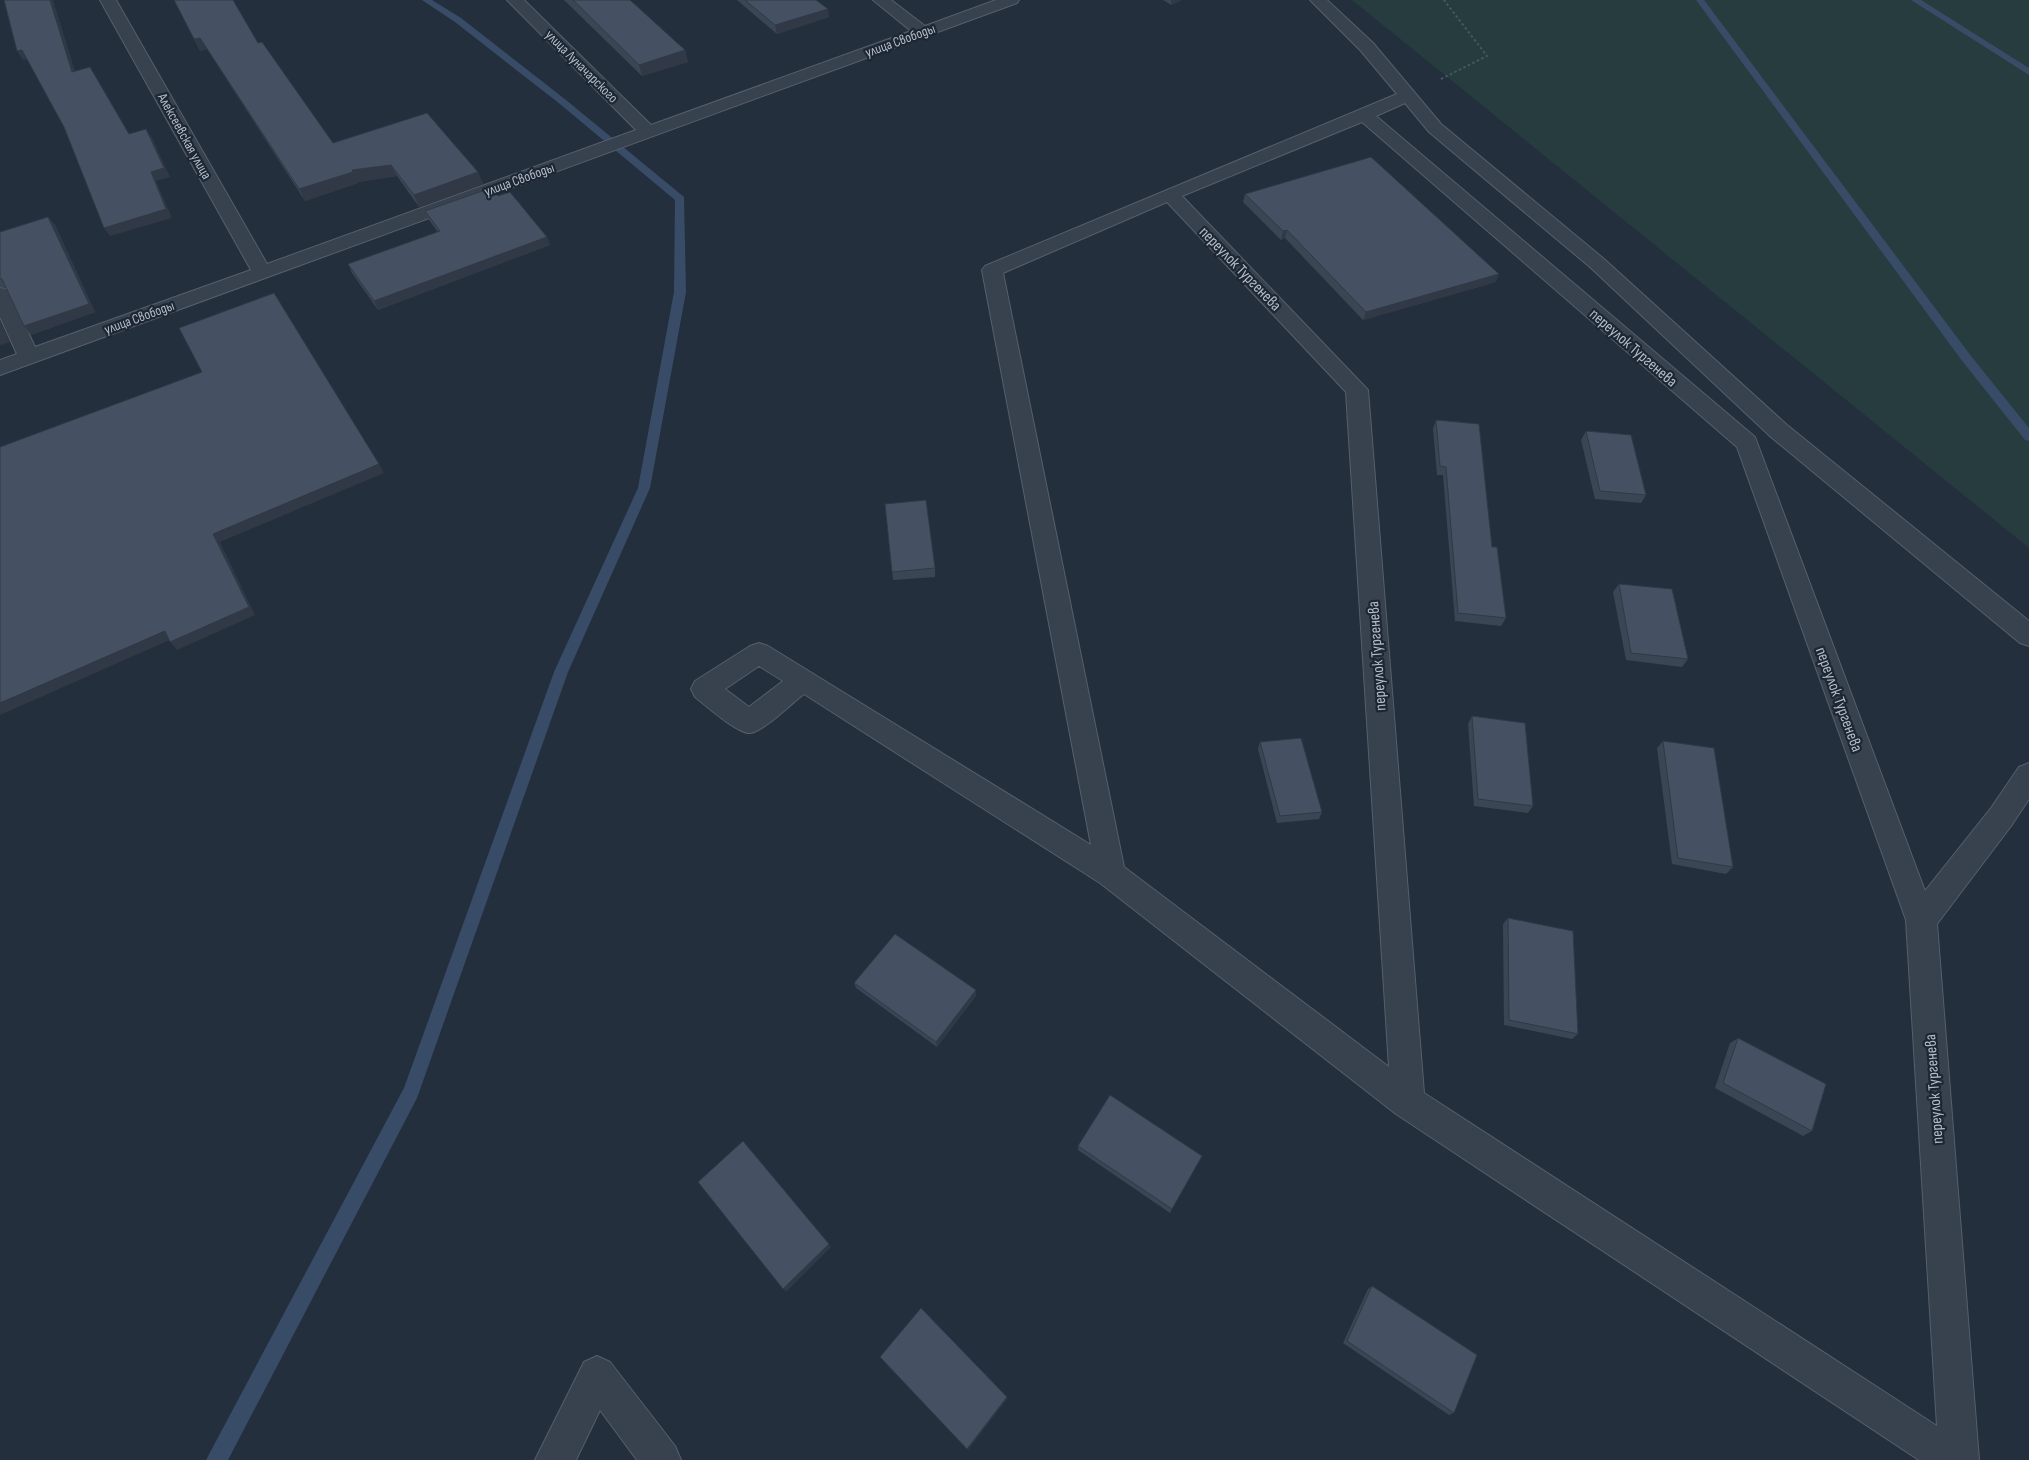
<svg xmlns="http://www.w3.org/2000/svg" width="2029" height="1460" font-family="'Sofia Sans Condensed',sans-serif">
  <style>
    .green { fill: #263c3f }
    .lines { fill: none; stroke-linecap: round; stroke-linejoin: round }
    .stream { fill: #394c67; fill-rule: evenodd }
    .minor-casing { stroke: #565f6c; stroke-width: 2 }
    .path { stroke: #44595c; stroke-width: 2; stroke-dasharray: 2.5 2.5; stroke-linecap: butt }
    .minor { fill: #38414e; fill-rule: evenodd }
    .wall { fill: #3b4654 }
    .shaded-wall { fill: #303945 }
    .building { fill: #455162; stroke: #303945 }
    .labels { text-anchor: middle; stroke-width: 4.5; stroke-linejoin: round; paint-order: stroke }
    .far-street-label { font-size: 14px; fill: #b4bcc9; stroke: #1d2633 }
    .street-label { font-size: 16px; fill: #b4bcc9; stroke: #1d2633 }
  </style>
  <rect width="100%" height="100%" fill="#242f3e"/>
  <path class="green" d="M1352 0H2029V548Z"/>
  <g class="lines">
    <path class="stream" d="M422 0H432L461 18 566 100 684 197 686 292 650 488 568 672 417 1098 228 1460H206L404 1088 554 672 638 488 674 292 675 200 560 104 455 22Z
      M1696 0H1704L1971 356 2029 428V441L2025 440 1963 362Z
      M1911 0H1921L2029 68V75Z"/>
    <g class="minor-casing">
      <path id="minor" d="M100 0H116L267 264 636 130 507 0H524L651 125 911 31 873 0H891L925 26 996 0H1019L1017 3 0 375V360L17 354 0 317V288L7 289 10 294 35 347 251 270Z
        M1310 0H1327L1373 43 1441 124 1604 259 1787 425 2029 621V646L2020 643 1771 437 1590 267 1429 132 1405 103 1376 116 1755 437 1925 891 1991 808 2019 767 2029 763V799L2011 826 1937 924 1979 1460H1919L1396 1114 1100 883 804 694C792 703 763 732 750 733 738 734 705 705 695 697L691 689 695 681 750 646 759 643 768 646 1091 845 982 270 985 266 1397 94 1361 51ZM1362 122 1737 447 1906 920 1937 1426 1424 1093 1368 390 1182 196ZM1167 202 1346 392 1389 1067 1124 867 1003 273ZM759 666 783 681 749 707 725 689Z
        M597 1356 610 1362 675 1446 681 1460H637L600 1410 576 1460H535L584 1362Z"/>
    </g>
    <path class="path" d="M1441 79 1487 56 1444 0"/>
    <use href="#minor" class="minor"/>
  </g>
  <path class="wall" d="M564 0H630L685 50 688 62 642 76Z
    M737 0H816L829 17 777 34Z
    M1163 0H1182L1171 5Z
    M194 39 258 43 333 143 478 172 483 184 419 207 397 176 358 182V183L305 201 207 49 200 51Z
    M1245 194 1496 282 1363 320 1285 238 1281 240 1243 202Z
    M498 196 547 237 550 245 378 310 352 273 348 264 438 232 429 220 425 211Z
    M48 217 55 225 95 312 31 335 24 326 6 288 0 287V232Z
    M1436 420 1492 547 1506 618 1501 626 1455 621 1443 475H1437L1433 429Z
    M1586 431 1646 495 1641 503 1595 499 1581 440Z
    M885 504 935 568V577L893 580Z
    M1619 584 1688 659 1682 667 1626 660 1613 592Z
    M1472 716 1533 806 1528 813 1474 806 1468 724Z
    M1663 741 1733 867 1726 874 1672 864 1657 748Z
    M1260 742 1322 812 1319 819 1277 823 1258 749Z
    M1508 918 1578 1034 1572 1039 1504 1025 1503 924Z
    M854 983 976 990V996L937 1047 856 988Z
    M1738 1038 1812 1131 1803 1136 1715 1088 1730 1043Z
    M1078 1146 1202 1156 1170 1213 1078 1150Z
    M1372 1286 1454 1413 1449 1415 1343 1343 1368 1289Z"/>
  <path class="shaded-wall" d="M50 0H53L78 81 72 72Z
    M1171 0H1182L1171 5Z
    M828 9 829 17 777 34 775 25Z
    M200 38 207 49 200 51 194 39Z
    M22 50 28 59 23 60 17 51Z
    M685 50 688 62 642 76 639 65Z
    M146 129 152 138 170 177 156 181 172 218 110 236 104 228 151 172Z
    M391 165 397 176 358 182V183L305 201 299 189 352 170Z
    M478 172 483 184 419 207 414 195Z
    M48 217 55 225 95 312 31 335 24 326Z
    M1287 230 1285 238 1281 240 1283 231Z
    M547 237 550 245 378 310 374 301Z
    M1499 274 1496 282 1363 320 1366 312Z
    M0 321 10 342 0 345Z
    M379 464 384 473 220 542 255 615 177 650 170 642 213 534Z
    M165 631 172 639 0 715V703Z
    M976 990V996L937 1047 936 1042Z
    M829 1244 831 1247 786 1292 783 1289Z
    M1007 1397V1399L968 1450 967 1449Z"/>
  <path class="building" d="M4 0H50L72 72 90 67 129 134 146 129 164 168 151 172 166 209 104 228 64 127 22 50 17 51Z
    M174 0H233L258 43 262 42 333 143 427 113 478 172 414 195 391 165 352 170 353 172 299 189 200 38 194 39Z
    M573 0H630L685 50 639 65Z
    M745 0H816L828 9 775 25Z
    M1371 157 1499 274 1366 312 1287 230 1283 231 1245 194Z
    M491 188 498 196 510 192 547 237 374 301 348 264 440 231 425 211Z
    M48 217 89 304 24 326 2 279H0V232Z
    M274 293 379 464 213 534 249 607 170 642 165 631 0 703V447L202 372 179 328Z
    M1436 420 1479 424 1492 547H1497L1506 618 1458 613 1446 467 1440 466Z
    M1586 431 1631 435 1646 495 1600 491Z
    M926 500 935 568 892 572 885 504Z
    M1619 584 1672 589 1688 659 1631 653Z
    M1472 716 1525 723 1533 806 1478 799Z
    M1301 738 1322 812 1280 816 1260 742Z
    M1663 741 1714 748 1733 867 1678 858Z
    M1508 918 1573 931 1578 1034 1509 1020Z
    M895 934 976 990 936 1042 854 983Z
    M1738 1038 1826 1084 1812 1131 1723 1083Z
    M1110 1095 1202 1156 1172 1209 1078 1146Z
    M743 1141 829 1244 783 1289 698 1182Z
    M1372 1286 1477 1355 1454 1413 1347 1341Z
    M921 1308 1007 1397 967 1449 880 1357Z"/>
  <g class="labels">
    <g class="far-street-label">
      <text transform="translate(900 40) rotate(-20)" y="5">улица Свободы</text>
      <text transform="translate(582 66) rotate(45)" y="5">улица Луначарского</text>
      <text transform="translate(185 136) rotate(61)" y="5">Алексеевская улица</text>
      <text transform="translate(519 179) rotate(-20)" y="5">улица Свободы</text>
      <text transform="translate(139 317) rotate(-20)" y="5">улица Свободы</text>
    </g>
    <g class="street-label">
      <text transform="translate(1241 268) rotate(46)" y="6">переулок Тургенева</text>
      <text transform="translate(1634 347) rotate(41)" y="6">переулок Тургенева</text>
      <text transform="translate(1376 656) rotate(-94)" y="6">переулок Тургенева</text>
      <text transform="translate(1840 699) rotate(70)" y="6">переулок Тургенева</text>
      <text transform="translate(1933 1089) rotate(-94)" y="6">переулок Тургенева</text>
    </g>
  </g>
</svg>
